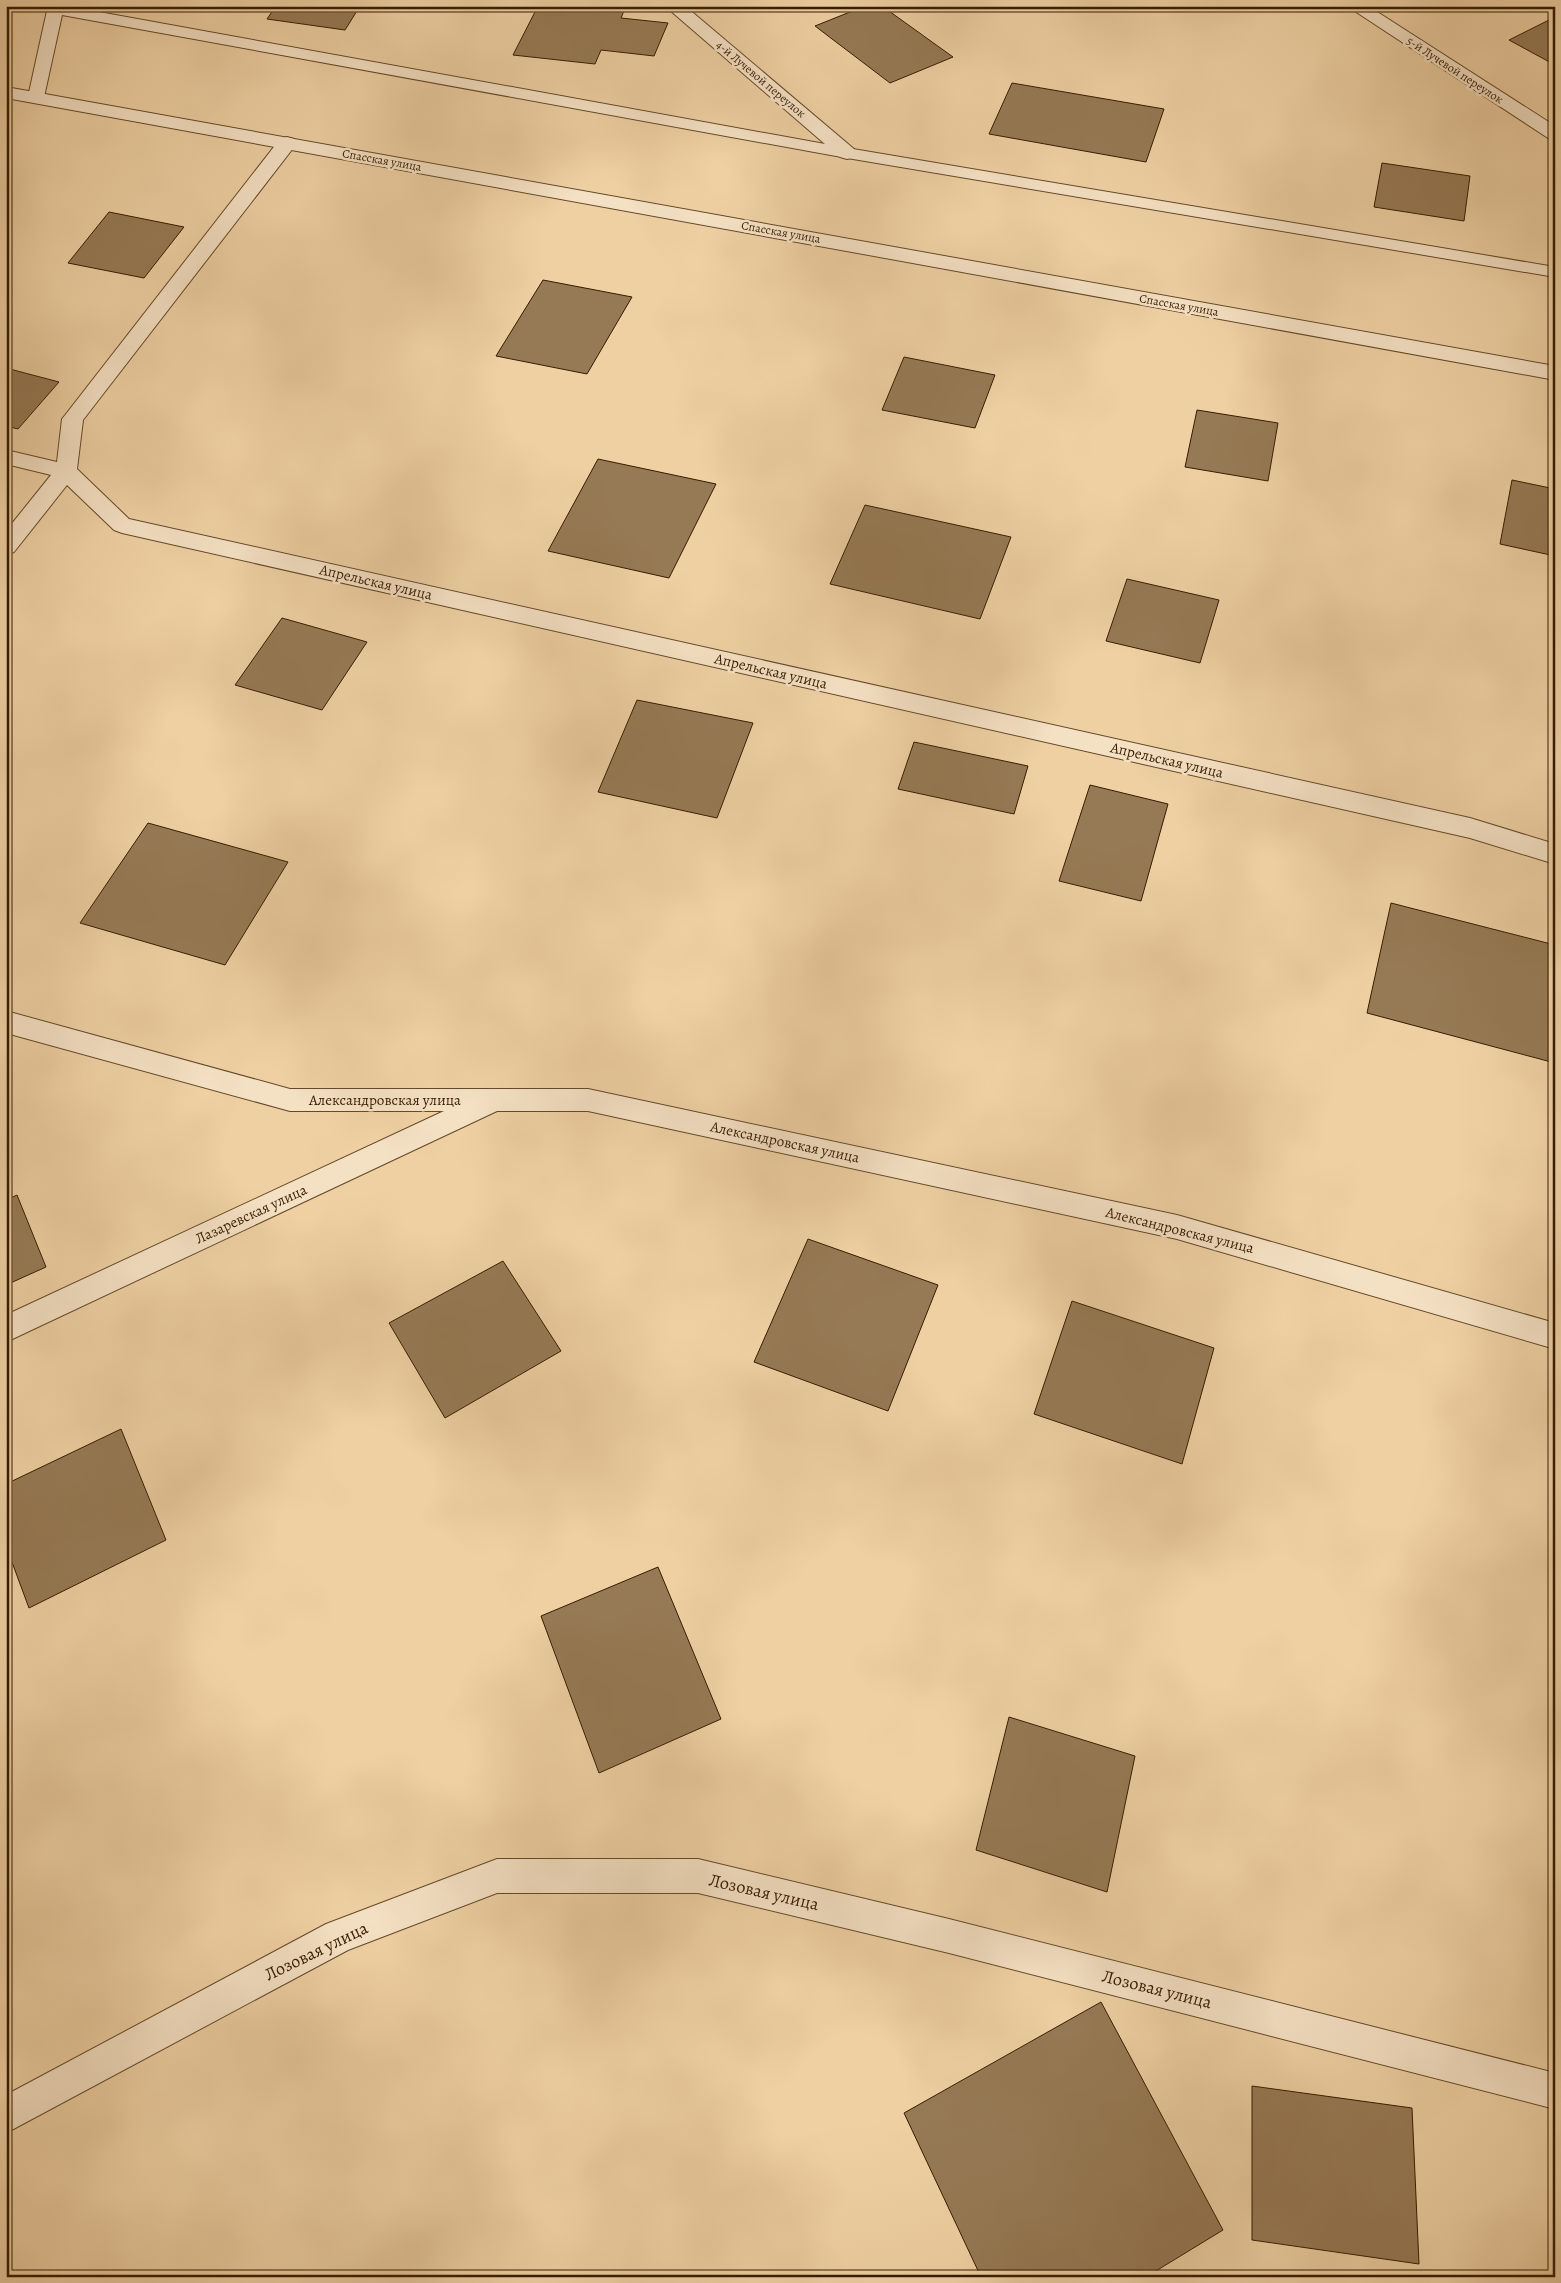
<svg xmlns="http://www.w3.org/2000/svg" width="1561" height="2283" font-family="Alegreya,serif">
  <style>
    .building { fill: #967a55; stroke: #371c00 }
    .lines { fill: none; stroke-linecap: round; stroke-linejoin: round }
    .service-casing { stroke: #654929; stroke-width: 2 }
    .minor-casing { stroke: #654929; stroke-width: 2 }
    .tertiary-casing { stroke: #654929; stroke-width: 2 }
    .service { fill: #f4e0c3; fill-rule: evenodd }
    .minor { fill: #f4e0c3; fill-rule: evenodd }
    .tertiary { fill: #f4e0c3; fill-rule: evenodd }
    .labels { text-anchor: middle; stroke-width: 5; stroke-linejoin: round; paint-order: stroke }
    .far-street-label { font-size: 12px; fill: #371c00; stroke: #f4e0c3 }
    .street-label { font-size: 15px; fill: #371c00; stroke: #f4e0c3 }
    .near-street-label { font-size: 18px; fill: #371c00; stroke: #f4e0c3 }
  </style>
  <rect width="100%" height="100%" fill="#eed0a3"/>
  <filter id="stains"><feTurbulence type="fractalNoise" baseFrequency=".004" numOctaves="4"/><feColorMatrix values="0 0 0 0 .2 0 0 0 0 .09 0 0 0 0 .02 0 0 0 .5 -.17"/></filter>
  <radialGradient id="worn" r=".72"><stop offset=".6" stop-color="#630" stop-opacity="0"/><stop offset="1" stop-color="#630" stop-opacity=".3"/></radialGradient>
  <path class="building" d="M276 6H360L345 30 267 19Z
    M538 6H626L621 18 668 23 654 56 601 50 595 64 513 55Z
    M865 6H882L953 57 890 83 815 26Z
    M1555 17V65L1509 40Z
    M1012 83 1164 109 1146 162 989 134Z
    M1382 163 1470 176 1464 221 1374 207Z
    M109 212 184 227 144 278 68 263Z
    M543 280 632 297 587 374 496 356Z
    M904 357 995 375 975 428 882 410Z
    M6 368 59 382 18 429 6 426Z
    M1197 410 1278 423 1268 481 1185 467Z
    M598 459 716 484 669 578 548 551Z
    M1512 480 1555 489V556L1500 544Z
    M865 505 1011 537 980 619 830 584Z
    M1127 579 1219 600 1200 663 1106 641Z
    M282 618 367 642 322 710 235 685Z
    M637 700 753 723 717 818 598 792Z
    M914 742 1028 766 1014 814 898 789Z
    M1090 785 1168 804 1141 901 1059 881Z
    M148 823 288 862 225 965 80 923Z
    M1391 903 1555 945V1063L1367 1013Z
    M17 1195 46 1267 6 1285V1200Z
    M808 1239 938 1285 888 1411 754 1362Z
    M503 1261 561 1351 445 1418 389 1323Z
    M1072 1301 1214 1348 1182 1464 1034 1414Z
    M121 1429 166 1540 29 1608 6 1546V1484Z
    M658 1567 721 1719 599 1773 541 1616Z
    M1009 1717 1135 1756 1107 1892 976 1850Z
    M1101 2002 1223 2230 1146 2277H981L904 2113Z
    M1252 2086 1412 2108 1419 2264 1252 2240Z"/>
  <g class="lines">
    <g class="service-casing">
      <path id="service" d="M48 6H66L847 148 1555 267V277L847 158 62 15 44 97 42 100H30L28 97Z"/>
    </g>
    <g class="minor-casing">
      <path id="minor" d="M665 6H685L854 149 856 153 854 157 847 159 840 157Z
        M1347 6H1368L1555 126V140L1548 138Z
        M287 137 294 139 296 143 294 147 83 420 77 469 129 519 1470 818 1555 844V864L1470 838 122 533 114 530 67 485 14 552 6 555V531L51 475 6 464V450L57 462 62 419 66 414 280 139Z
        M6 1011 290 1089H588L1177 1215 1555 1323V1349L1177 1239 588 1111H497L6 1342V1315L444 1111H290L6 1033Z
        M497 1859H698L949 1919 1555 2073V2109L949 1953 698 1893H497L348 1950 6 2133V2095L326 1924Z"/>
    </g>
    <g class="tertiary-casing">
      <path id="tertiary" d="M6 87 1555 366V380L6 98Z"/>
    </g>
    <use href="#service" class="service"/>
    <use href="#minor" class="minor"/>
    <use href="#tertiary" class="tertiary"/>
  </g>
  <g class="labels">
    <g class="far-street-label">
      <text transform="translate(1455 70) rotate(33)" y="4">5-й Лучевой переулок</text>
      <text transform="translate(761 79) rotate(40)" y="4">4-й Лучевой переулок</text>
      <text transform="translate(382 160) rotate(10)" y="4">Спасская улица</text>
      <text transform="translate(781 232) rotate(10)" y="4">Спасская улица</text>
      <text transform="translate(1179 305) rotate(10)" y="4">Спасская улица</text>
    </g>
    <g class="street-label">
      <text transform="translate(376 582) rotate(13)" y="5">Апрельская улица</text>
      <text transform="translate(771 671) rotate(13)" y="5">Апрельская улица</text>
      <text transform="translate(1167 760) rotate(13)" y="5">Апрельская улица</text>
      <text x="385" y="1105">Александровская улица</text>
      <text transform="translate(785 1142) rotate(12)" y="5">Александровская улица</text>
      <text transform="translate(251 1214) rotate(-25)" y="5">Лазаревская улица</text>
      <text transform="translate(1180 1230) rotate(14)" y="5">Александровская улица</text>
    </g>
    <g class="near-street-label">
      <text transform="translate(764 1892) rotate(13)" y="6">Лозовая улица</text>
      <text transform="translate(316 1951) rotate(-26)" y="6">Лозовая улица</text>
      <text transform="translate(1157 1989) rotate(14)" y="6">Лозовая улица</text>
    </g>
  </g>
  <rect width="1561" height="2283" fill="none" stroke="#eed0a3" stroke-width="25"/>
  <rect x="8" y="8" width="1546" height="2268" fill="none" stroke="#371c00" stroke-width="2.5"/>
  <rect x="12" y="12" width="1536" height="2258" fill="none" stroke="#371c00"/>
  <rect width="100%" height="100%" filter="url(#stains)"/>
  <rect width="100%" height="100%" fill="url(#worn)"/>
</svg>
